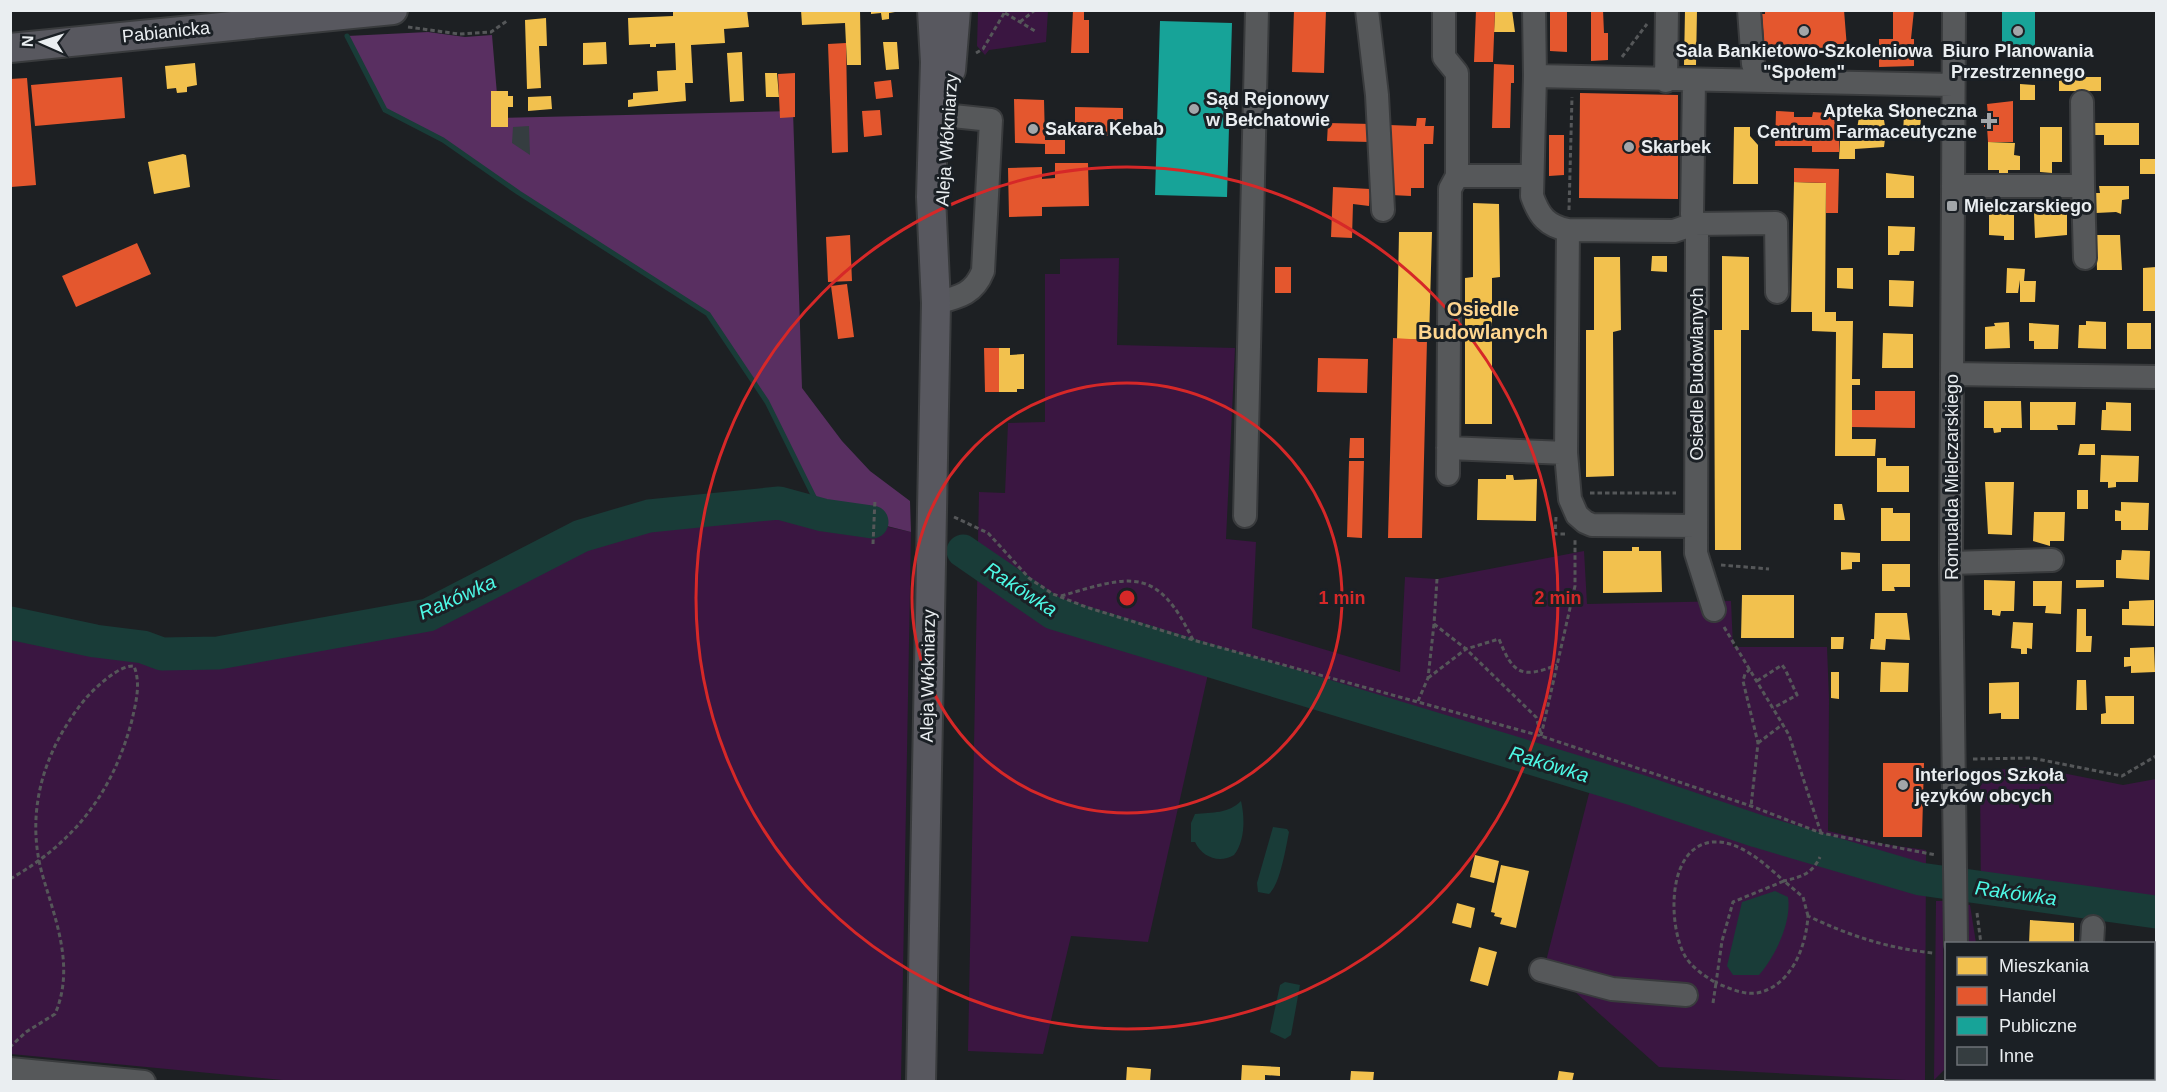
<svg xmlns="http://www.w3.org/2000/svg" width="2167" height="1092" font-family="Arial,sans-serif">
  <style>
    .green { fill: #3a1641 }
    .forest { fill: #592f61 }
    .water { fill: #193c38 }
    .homes { fill: #f2c14e }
    .shops { fill: #e4572e }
    .public { fill: #17a398 }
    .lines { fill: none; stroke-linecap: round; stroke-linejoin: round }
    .stream { stroke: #193c38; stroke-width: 5 }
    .river { stroke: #193c38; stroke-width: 33 }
    .building { fill: #353d40 }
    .minor-casing { stroke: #393b3d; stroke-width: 26 }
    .major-casing { stroke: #393b3d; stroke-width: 32 }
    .path { stroke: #555759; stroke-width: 3; stroke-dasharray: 4.5 3; stroke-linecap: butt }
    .minor { stroke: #56585a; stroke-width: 22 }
    .major { stroke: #58585f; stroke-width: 28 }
    .ring { fill: none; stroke: #d62828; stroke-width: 3 }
    .poi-dot { fill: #a2a6a9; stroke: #1b2025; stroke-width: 2 }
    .labels { text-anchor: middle; stroke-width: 6; stroke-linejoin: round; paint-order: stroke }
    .street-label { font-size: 18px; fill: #eaeef1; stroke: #1b2025 }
    .poi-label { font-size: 18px; font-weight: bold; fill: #eaeef1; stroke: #1b2025; text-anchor: start }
    .neighbourhood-label { font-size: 20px; font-weight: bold; fill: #ffd68f; stroke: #1b2025 }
    .water-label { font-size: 20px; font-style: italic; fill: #4df8e5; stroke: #1b2025 }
    .centre { fill: #d62828; stroke: #1b2025; stroke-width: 3 }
    .ring-label { font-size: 18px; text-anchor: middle; font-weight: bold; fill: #d62828; stroke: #1b2025; stroke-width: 6; stroke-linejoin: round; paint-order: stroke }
  </style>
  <rect width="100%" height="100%" fill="#1d2023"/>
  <path class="green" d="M978 11H1048L1046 42 989 50 985 55 977 46Z
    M1119 258 1117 345 1235 348 1226 539 1256 542 1252 628 1400 672 1405 577 1437 579 1584 551 1587 604 1731 601 1733 647H1827L1829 699 1828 831 1882 844 1926 850 1925 1081 1659 1067 1545 965 1592 782 1210 665 1148 942 1071 936 1043 1054 968 1051 979 492 1005 493 1008 423 1045 422V274H1060V259Z
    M779 503 911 532 901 1081 303 1082 11 1054 10 623 95 641 143 647 162 654 218 653 428 615 581 536 649 516Z
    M2032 767 2123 785 2156 779V924L1981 902 1980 771Z
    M1936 901H1943L1944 1070 1934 1080Z
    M1968 905H1970L1976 943H1969Z"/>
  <path class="forest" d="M428 32 465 37 492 35 499 118 793 111 802 388 842 441 870 471 910 501 911 532 871 522 823 515 767 402 708 314 519 193 443 140 385 110 347 36Z"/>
  <path class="water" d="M1241 801C1245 818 1245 841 1234 855 1219 864 1202 857 1195 842H1191V823L1195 814C1213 812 1228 814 1241 801Z
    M1273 827 1287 829 1289 832C1286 847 1280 885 1269 894L1258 892 1257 883Z
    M1775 891 1788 897C1792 922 1775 957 1759 975H1733L1727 966 1742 902Z
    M1285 982 1300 985 1291 1035 1285 1039 1270 1032 1280 985Z"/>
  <path class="homes" d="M673 10H747L749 27 724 29 725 43 691 45 693 83H685L686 101 628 107V100L633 99V93L658 91 657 71 676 70 675 43 656 44V47H650V44L629 45 628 18 673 16Z
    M801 10H860L861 65H847L845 23 802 25Z
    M871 10H895V12L889 13V19L882 20 881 13 871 14Z
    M1495 10H1512L1515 32H1494Z
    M1685 10H1697L1696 65H1684Z
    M546 18 547 46H539L541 88 527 89 525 20Z
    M606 42 607 64 583 65V43Z
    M883 42H897L899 69 886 70Z
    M742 52 744 101 730 102 727 53Z
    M195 63 197 85 187 87V92L177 93 176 88 167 89 165 66Z
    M765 73H777L779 97H766Z
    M2059 77H2101V91H2059Z
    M2020 84 2035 85V100H2020Z
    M491 91H508V96H513V107H508V127H491Z
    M551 96 552 109 528 111V97Z
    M1904 115H1921L1920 133H1903Z
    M1859 117 1884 120 1887 139H1885L1884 147 1855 149V159H1839L1840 141H1855Z
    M2094 123H2139V145H2104V135H2094Z
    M1734 127H1750V136L1758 145V184H1733Z
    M2040 127H2062V162H2052V173L2040 172Z
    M1988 142 2015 143 2014 155 2020 156V170H2008V176H1999V170H1988Z
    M183 154 186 155 190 187 154 194 148 162Z
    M2140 159H2156V174H2140Z
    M1886 173 1914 176V198H1886Z
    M1794 182 1826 183 1825 312H1836V321H1853L1852 379H1860V385H1852V439H1876L1875 456H1835L1836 332 1812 331V312H1791Z
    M2099 186H2129V199L2122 200 2121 214 2116 212 2096 213 2095 193H2100Z
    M1473 203 1499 204 1500 277 1492 278V424H1465V278L1473 277Z
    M1989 208H2003V211H2014V240H2004V236L1989 235Z
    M2045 210H2067V235L2035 238 2034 213H2045Z
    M1888 226 1915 227 1914 251H1900L1899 255H1888Z
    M1399 232H1432L1429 340 1397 339Z
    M2096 235H2120L2122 270H2097Z
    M1652 256H1667V272L1651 271Z
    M1722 256 1749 257V330H1741V550H1715L1714 330H1722Z
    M1594 257H1620L1621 330 1613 332 1614 476 1586 477V330H1594Z
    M2156 267V311H2143V268Z
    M1837 268H1853V289L1837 288Z
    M2007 268 2025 269 2024 281H2036L2035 302H2020V280L2018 293H2006Z
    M1889 280 1914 281 1913 307 1889 306Z
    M2086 321 2106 322V349L2078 348 2079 325H2086Z
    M2009 322 2010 348 1985 349V327L1995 326 1994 323Z
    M2029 323 2059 325 2058 349H2034V341H2029Z
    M2127 323H2151V349H2127Z
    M1883 333 1913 334V368H1882Z
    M999 348H1010V355L1024 354V389H1017V392H999Z
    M1984 401H2021L2022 428H2001V432L1994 433 1993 428H1984Z
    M2030 402H2076L2075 425H2057L2058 430H2030Z
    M2106 402 2131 403V431L2101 430 2102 410H2106Z
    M2080 444H2095V455H2078Z
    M2101 455 2139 456 2138 482H2116V487L2108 488V482H2100Z
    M1877 458H1886V466H1909V492H1877Z
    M1506 475H1513L1514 480 1537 479 1536 521 1477 520 1478 479H1506Z
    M1985 482H2014L2012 535 1988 534Z
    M2077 490H2088V509H2077Z
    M2121 502 2149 503 2148 530H2121V521H2115V510L2121 511Z
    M1834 504H1842L1845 520H1834Z
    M1881 508H1893V513H1910V541H1881Z
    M2034 512H2065L2064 541H2050V546L2033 541Z
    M1632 547H1639V551H1661L1662 592 1603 593V551H1632Z
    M2122 550 2150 551 2149 580 2116 578V560H2121Z
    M1841 552 1860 553V562H1852V569L1841 570Z
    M1882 564H1910V587H1894L1895 591H1882Z
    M1984 580 2015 581 2014 611H2001L2000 616 1992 615V610H1984Z
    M2076 580H2104V587L2076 588Z
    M2033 581H2062L2061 614 2045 613 2046 606H2033Z
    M1742 595H1794V638H1741Z
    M2154 600V626L2122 625V609H2129V601Z
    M2077 609H2086V636H2092L2091 652H2076Z
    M1875 613H1907L1910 640 1886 639 1885 650 1870 649 1871 639H1874Z
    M2013 622 2033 623 2032 649 2027 648V654H2021V649L2011 648Z
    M1831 637H1844L1843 649H1831Z
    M2154 647 2155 672 2131 673V666L2124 667V657H2130V648Z
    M1881 662 1909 663 1908 692H1880Z
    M1831 672H1839V699L1831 698Z
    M2077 680H2086L2087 710H2076Z
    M2019 682V719H2001V713L1989 714V683Z
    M2105 696H2134V724H2101V714L2106 713Z
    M1475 855 1499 861 1494 883 1470 877Z
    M1501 865 1529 871 1516 928 1500 924 1502 918 1494 916 1495 913 1491 912Z
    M1457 903 1475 908 1471 928 1452 923Z
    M2030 920 2074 923V944H2029Z
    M1479 947 1497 952 1488 986 1470 981Z
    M2154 999H2156V1012H2154Z
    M2154 1057H2156V1073H2154Z
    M1242 1065 1280 1067V1076L1265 1075V1082H1241Z
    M1127 1067 1151 1069 1150 1082H1126Z
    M1351 1071 1374 1072 1373 1082H1350Z
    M1559 1071 1574 1073 1572 1082H1557Z
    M2112 1078 2138 1079V1082H2112Z"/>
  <path class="shops" d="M1073 10H1084V20H1089V53H1071Z
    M1294 10H1326L1324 73 1292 72Z
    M1476 10H1495L1493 62H1474Z
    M1550 10H1567V52L1550 51Z
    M1591 10H1603L1604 33H1608V60L1591 61Z
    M1765 10H1844L1847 48 1765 55 1762 14H1765Z
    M1893 10H1914L1911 39H1914V66L1879 67V39H1893Z
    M846 43 848 152 832 153 828 44Z
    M1494 64 1514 65V83H1511L1510 128H1492Z
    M795 73V117L780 118 778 74Z
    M122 77 125 118 35 126 31 85Z
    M27 78 36 185 11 187 10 79Z
    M891 80 893 97 876 99 874 82Z
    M1580 93 1678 95V199L1579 198Z
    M1014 99 1044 100 1045 140H1065V154H1045V144L1015 143Z
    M2013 101V142H1988L1987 127H1984V117L1988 116 1987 104Z
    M1075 107 1123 108V136H1075Z
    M880 110 882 135 864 137 862 111Z
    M1776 111 1794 112V117H1812L1813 112 1840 114 1839 152H1812V146H1775Z
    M1417 118H1426L1425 126H1434L1433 144H1424V188H1411V196L1391 195 1389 125 1416 126Z
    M1328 123 1372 124 1371 142 1327 141Z
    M1549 135H1564V175L1549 176Z
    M1055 163H1088L1089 206 1042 207V216L1009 217 1008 168 1042 167V179L1055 178Z
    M1794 168 1839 169 1838 213H1826V183L1794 182Z
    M1333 187 1370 189 1369 206 1353 204 1352 238 1331 237Z
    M850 235 852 281 828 282 826 237Z
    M137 243 151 274 76 307 62 276Z
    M1275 267H1291V293H1275Z
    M847 284 854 337 838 339 831 286Z
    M1393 338 1427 340 1422 538H1388Z
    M984 348H999V392H985Z
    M1318 358 1368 359 1367 393 1317 392Z
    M1875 391H1915V428L1852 427V410H1875Z
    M1350 438H1364V458H1349Z
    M1349 461H1364L1362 538 1347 537Z
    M1883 763H1924L1922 837H1883Z"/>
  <path class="public" d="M2002 10H2035V52H2002Z
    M1160 21 1232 23 1227 197 1155 195Z"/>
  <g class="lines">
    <path class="stream" d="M347 36 385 110 443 140 519 193 708 314 767 402 823 515"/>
    <path class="river" d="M963 551 1053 613 1636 790 1757 831 1920 879 2156 912
      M10 623 95 641 143 647 162 654 218 653 428 615 581 536 649 516 779 503 823 515 872 522"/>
  </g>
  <path class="building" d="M529 126 530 155 512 143 513 127Z"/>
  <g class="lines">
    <g class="minor-casing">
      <path id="minor" d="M1367 10 1377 95 1383 210
        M1444 10V57L1457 73V176
        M1534 10 1535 76
        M1749 10 1753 64
        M1954 10 1951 563 1956 944
        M1666 81 1667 10
        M1694 81 1692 214 1697 234 1696 553 1714 610
        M934 114 991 120 983 271C974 294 959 297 936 303
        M1953 186H2083L2082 102
        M2083 186 2085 258
        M1777 292 1776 223 1694 224 1674 231 1568 230C1547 226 1539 216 1532 196L1535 76 1953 85
        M1952 374 2156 377
        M1448 448 1566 453 1570 499 1577 515 1585 522 1592 525 1696 526
        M1566 453 1568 230
        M1448 474 1450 189 1457 176H1532
        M1245 516 1257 10
        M1951 563 2052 560
        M2092 944 2093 927
        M1541 970 1612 989 1686 995
        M10 1069 144 1082
        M1957 1078V1082
        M2086 1082V1078"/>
    </g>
    <g class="major-casing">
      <path id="major" d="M10 48 393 10
        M951 70 956 10
        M921 1082 936 303 931 197 935 62 932 10"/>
    </g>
    <path class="path" d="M1005 13 1035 31
      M1020 22 1035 10
      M408 27 459 34 491 32 507 21
      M976 53 983 49 1006 10
      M1622 57 1647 24
      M1569 210 1572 97
      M1590 493H1676
      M954 517 988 533 1029 578 1053 594 1086 607 1193 640 1541 736 1751 806 1821 833 1936 855
      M1556 517 1555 534H1568
      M873 544 875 499
      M1721 565 1769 569
      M1437 579 1434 624 1466 649 1536 717 1541 734
      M1061 596C1132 575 1157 566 1193 640
      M1724 627 1789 735 1821 833
      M1750 669 1745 674 1743 681 1758 743 1751 806
      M1428 678 1466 649 1499 639C1513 674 1521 679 1557 665
      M1757 681 1782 665 1785 669 1797 695 1773 708
      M1418 701 1428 678 1434 624
      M1541 736 1575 586V540
      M1758 743 1783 724
      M1973 759 2032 758 2122 776 2156 756
      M10 879C75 842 113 792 132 720 136 702 141 684 134 666 119 665 96 687 86 698 44 749 24 812 43 877 56 921 75 968 55 1014L26 1032 10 1047
      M1977 913 1981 944
      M1808 916 1803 897 1784 881 1733 902 1722 941 1716 983C1729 988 1743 995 1757 993 1792 986 1806 946 1808 916 1850 936 1887 948 1933 953
      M1713 1003 1716 983C1705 976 1692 968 1685 956 1668 926 1666 846 1713 842 1740 840 1766 865 1784 881 1801 877 1812 874 1820 857
      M1981 1078V1082"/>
    <use href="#minor" class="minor"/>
    <use href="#major" class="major"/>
  </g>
  <g class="ring">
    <circle cx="1127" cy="598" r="215"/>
    <circle cx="1127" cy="598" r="431"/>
  </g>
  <g class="poi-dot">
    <circle cx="1804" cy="31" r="6"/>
    <circle cx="2018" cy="31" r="6"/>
    <circle cx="1194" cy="109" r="6"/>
    <path d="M1986 112h6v6h6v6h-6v6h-6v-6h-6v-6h6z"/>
    <circle cx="1033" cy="129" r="6"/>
    <circle cx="1629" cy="147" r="6"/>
    <rect x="1946" y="200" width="12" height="12" rx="3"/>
    <circle cx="1903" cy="785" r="6"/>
  </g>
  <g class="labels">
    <g class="street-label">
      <text transform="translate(166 32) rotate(-6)" y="6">Pabianicka</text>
      <text transform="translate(947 140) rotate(-86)" y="6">Aleja Włókniarzy</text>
      <text transform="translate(1697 374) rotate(-90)" y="6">Osiedle Budowlanych</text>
      <text transform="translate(1952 477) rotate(-90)" y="6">Romualda Mielczarskiego</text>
      <text transform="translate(928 676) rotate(-89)" y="6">Aleja Włókniarzy</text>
    </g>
    <g class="poi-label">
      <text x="1804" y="57" text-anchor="middle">Sala Bankietowo-Szkoleniowa<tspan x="1804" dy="21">"Społem"</tspan></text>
      <text x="2018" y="57" text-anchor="middle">Biuro Planowania<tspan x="2018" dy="21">Przestrzennego</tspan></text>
      <text x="1206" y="105">Sąd Rejonowy<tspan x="1206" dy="21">w Bełchatowie</tspan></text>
      <text x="1977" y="117" text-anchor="end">Apteka Słoneczna<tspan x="1977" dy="21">Centrum Farmaceutyczne</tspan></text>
      <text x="1045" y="135">Sakara Kebab</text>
      <text x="1641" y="153">Skarbek</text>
      <text x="1964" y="212">Mielczarskiego</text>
      <text x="1915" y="781">Interlogos Szkoła<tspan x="1915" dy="21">języków obcych</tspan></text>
    </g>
    <g class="neighbourhood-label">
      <text x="1483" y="316">Osiedle<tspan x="1483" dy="23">Budowlanych</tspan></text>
    </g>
    <g class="water-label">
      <text transform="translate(1021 589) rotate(33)" y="7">Rakówka</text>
      <text transform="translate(457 597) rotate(-24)" y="7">Rakówka</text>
      <text transform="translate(1549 764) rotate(17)" y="7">Rakówka</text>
      <text transform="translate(2016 893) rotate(8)" y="7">Rakówka</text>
    </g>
  </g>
  <circle cx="1127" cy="598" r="9" class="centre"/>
  <g class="ring-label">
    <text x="1342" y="604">1 min</text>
    <text x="1558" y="604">2 min</text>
  </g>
  <rect width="2167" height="1092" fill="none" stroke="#eaeef1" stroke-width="24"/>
  <rect x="1945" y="942" width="210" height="138" fill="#1b2025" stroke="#6e7277" stroke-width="1.5"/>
  <rect x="1957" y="957" width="30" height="18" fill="#f2c14e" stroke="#6e7277" stroke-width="1.5"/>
  <text x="1999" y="972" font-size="18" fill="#eaeef1">Mieszkania</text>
  <rect x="1957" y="987" width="30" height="18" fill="#e4572e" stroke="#6e7277" stroke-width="1.5"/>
  <text x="1999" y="1002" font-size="18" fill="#eaeef1">Handel</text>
  <rect x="1957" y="1017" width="30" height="18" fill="#17a398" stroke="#6e7277" stroke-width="1.5"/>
  <text x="1999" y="1032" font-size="18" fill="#eaeef1">Publiczne</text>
  <rect x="1957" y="1047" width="30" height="18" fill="#353d40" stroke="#6e7277" stroke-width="1.5"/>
  <text x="1999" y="1062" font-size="18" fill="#eaeef1">Inne</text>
  <g transform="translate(42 42) rotate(273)" stroke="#1b2025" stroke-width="4.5" paint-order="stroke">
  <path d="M0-4.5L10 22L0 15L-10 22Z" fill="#eaeef1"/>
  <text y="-9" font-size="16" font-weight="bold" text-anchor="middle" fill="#eaeef1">N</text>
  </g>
</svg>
